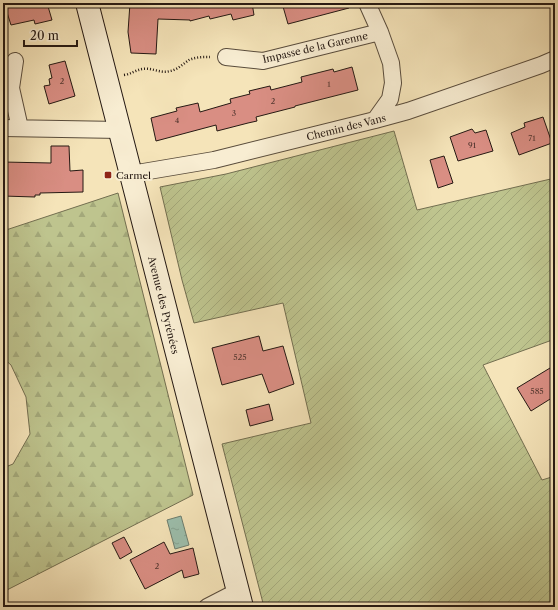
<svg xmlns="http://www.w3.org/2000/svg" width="558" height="610" font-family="'Libre Caslon Text',serif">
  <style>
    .forest { fill: url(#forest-firs); stroke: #726e50 }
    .garden { fill: url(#garden-furrows); stroke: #726e50 }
    .water { fill: url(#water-ripples); stroke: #6c7d6f }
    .building { fill: #d98e83; stroke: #251913 }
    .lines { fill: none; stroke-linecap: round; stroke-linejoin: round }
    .street-casing { stroke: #594c3c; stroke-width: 18 }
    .secondary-casing { stroke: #251913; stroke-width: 24 }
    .path { stroke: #251913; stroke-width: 2.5; stroke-dasharray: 1 2; stroke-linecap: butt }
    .street { stroke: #f8edd2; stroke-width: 16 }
    .secondary { stroke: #f8edd2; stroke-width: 22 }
    .poi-dot { fill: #8f2418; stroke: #f8edd2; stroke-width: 1.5 }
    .labels { text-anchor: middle; stroke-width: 4; stroke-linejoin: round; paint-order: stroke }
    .number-label { font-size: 8px; fill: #52362f }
    .street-label { font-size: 10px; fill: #251913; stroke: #f8edd2 }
    .poi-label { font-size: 10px; fill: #251913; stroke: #f8edd2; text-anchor: start }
  </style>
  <defs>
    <pattern id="forest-firs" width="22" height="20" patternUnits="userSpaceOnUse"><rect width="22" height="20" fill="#bec48e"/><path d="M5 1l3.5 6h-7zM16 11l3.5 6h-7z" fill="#a3a87a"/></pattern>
    <pattern id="garden-furrows" width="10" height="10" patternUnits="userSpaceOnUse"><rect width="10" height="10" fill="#bec48e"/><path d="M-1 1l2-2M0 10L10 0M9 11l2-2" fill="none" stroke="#a3a87a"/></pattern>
    <pattern id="water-ripples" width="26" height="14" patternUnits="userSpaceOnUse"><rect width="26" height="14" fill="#9cbfad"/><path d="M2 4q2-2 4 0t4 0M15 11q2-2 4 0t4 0" fill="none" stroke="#86a494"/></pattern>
  </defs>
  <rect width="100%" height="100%" fill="#f5e4b9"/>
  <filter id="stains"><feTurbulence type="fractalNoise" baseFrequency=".005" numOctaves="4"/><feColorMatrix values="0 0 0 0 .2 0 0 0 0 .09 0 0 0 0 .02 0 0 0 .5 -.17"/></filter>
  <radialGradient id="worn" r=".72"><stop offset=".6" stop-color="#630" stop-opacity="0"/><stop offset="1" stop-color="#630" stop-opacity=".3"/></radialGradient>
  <path class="forest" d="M118 193 193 495 3 592V468L13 464 30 434 26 397 11 365 3 358V231Z"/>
  <path class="garden" d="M394 131 417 210 555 178V339L483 365 542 480 555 476V607H264L222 444 311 423 283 303 194 323 182 280 160 187 226 174Z"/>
  <path class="water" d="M181 516 189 545 175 549 167 520Z"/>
  <path class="building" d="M4 3H47L52 20 35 24 34 20 11 25Z
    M130 3H147L186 6V3H252L254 15 233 20 231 14 210 19 209 16 190 21V20L158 19 156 54 131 53 128 32Z
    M282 3H349V8L288 24Z
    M65 61 75 96 49 104 44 86 50 85 49 79 52 78 49 65Z
    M352 67 358 90 295 106V107L256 117 257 121 248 123 217 131 216 125 156 141 151 118 177 111 176 108 198 103 200 112 231 103 230 99 250 94 249 91 270 86 271 90 302 82 301 77 333 69 334 72Z
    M543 117 552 143 519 155 511 133 525 127 524 123Z
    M472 129 475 133 486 130 493 151 458 161 450 137Z
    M51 146H69L70 171 83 170V192L40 193V195H35V197L3 196V162L51 163Z
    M444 156 453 183 438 188 430 160Z
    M259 336 263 351 283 346 294 384 269 393 262 374 222 385 212 348Z
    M555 365V396L531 411 517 388Z
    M269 404 273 420 250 426 246 410Z
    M124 537 132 552 120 559 112 543Z
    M164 542 170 554 193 548 199 574 184 578 182 570 145 589 130 560Z"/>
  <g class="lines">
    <g class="street-casing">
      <path id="street" d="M367 3 380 32 391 63 393 83 390 99 375 120
        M226 57 263 61 380 32
        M15 61 11 88 20 128
        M3 128 120 130
        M131 174 214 160 375 120 408 111 541 65 555 59
        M207 607 238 591"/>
    </g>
    <g class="secondary-casing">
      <path id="secondary" d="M87 3 242 607"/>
    </g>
    <path class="path" d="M124 75C131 74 136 70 142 69 151 67 161 74 170 71 177 70 183 64 189 60 195 57 203 57 210 57"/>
    <use href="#street" class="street"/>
    <use href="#secondary" class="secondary"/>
  </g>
  <rect class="poi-dot" x="104" y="171" width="8" height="8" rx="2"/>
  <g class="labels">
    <g class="number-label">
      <text x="62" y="84">2</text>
      <text x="329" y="87">1</text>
      <text x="273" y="104">2</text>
      <text x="234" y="116">3</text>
      <text x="177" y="123">4</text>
      <text x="532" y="141">71</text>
      <text x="472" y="148">91</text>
      <text x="240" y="360">525</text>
      <text x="537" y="394">585</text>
      <text x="157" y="569">2</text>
    </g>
    <g class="street-label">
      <text transform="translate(315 47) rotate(-13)" y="4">Impasse de la Garenne</text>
      <text transform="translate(346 127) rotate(-14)" y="4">Chemin des Vans</text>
      <text transform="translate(164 305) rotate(76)" y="4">Avenue des Pyrénées</text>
    </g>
    <g class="poi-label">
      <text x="116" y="179">Carmel</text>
    </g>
  </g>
  <rect width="558" height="610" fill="none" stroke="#f5e4b9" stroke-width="16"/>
  <rect x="4" y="4" width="550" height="602" fill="none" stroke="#251913" stroke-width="2"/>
  <rect x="8" y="8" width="542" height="594" fill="none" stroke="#251913"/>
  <path d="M24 40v6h53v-6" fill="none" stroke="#251913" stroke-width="2"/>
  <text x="30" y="40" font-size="12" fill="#251913" stroke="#f8edd2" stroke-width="3" paint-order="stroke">20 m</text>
  <rect width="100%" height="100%" filter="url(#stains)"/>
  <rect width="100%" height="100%" fill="url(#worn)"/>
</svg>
